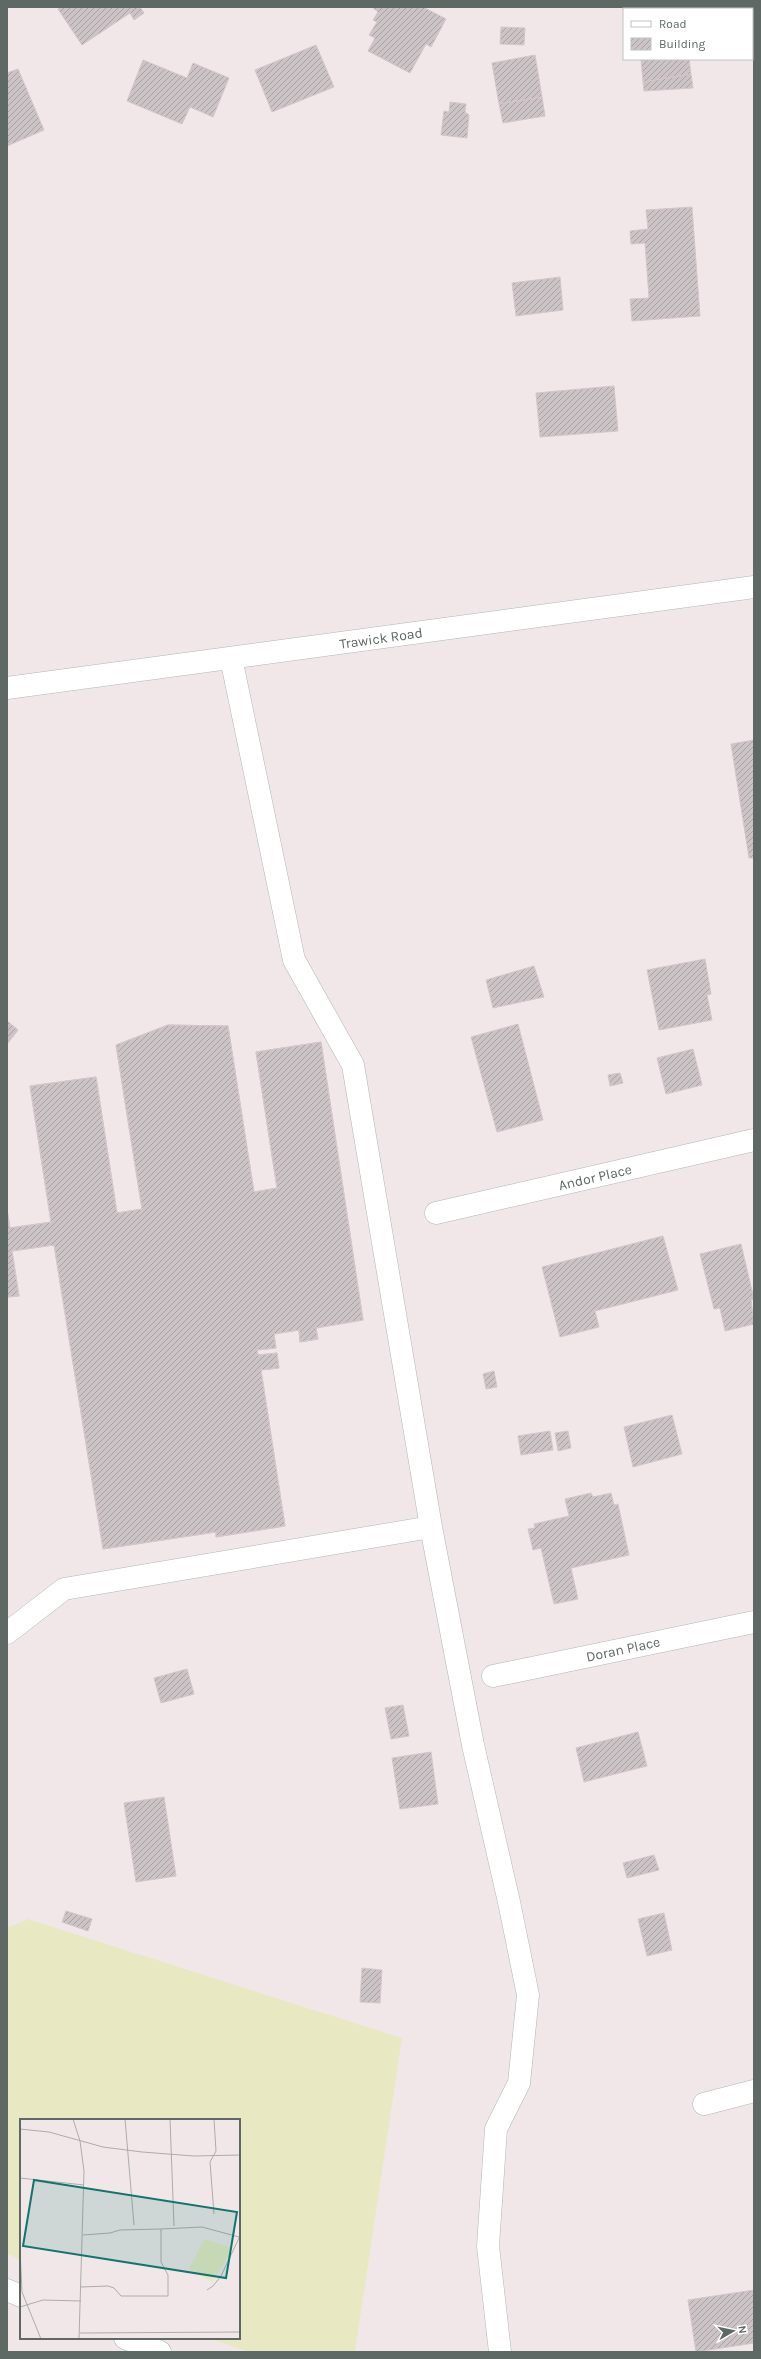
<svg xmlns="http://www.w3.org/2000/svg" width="761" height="2359" font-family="Karla,sans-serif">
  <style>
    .pitch { fill: #e8e9c3 }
    .building { fill: url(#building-hatch); stroke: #d6c5ca }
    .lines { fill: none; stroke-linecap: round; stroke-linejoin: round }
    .minor-casing { stroke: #afb7b5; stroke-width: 23 }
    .minor { stroke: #fff; stroke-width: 22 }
    .labels { text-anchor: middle; stroke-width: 3.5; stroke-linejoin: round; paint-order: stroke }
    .street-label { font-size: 14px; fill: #5e6864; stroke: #fff }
    .inset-road { fill: none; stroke: #adacac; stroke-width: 1 }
    .view { fill: #0f766e; fill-opacity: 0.15; stroke: #0f766e; stroke-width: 2 }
    .inset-edge { fill: none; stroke: #5e6864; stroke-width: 2 }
  </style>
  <defs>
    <pattern id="building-hatch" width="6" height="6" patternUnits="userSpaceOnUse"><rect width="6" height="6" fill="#ccc3c6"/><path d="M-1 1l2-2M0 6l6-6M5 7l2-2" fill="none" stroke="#a9a2a4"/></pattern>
  </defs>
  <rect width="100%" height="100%" fill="#f1e7e9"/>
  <path class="pitch" d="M28 1919 402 2038 355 2352H249L208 2338H239V2120H21V2261L7 2253V1928Z"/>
  <path class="building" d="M60 7H140L144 13 134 20 130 13 82 45 58 9Z
    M372 7H423L446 19 431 47 426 44 410 73 368 51 375 38 369 35 377 22 373 20 378 12Z
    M636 7H681V9H637Z
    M501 27 525 28 524 45 500 44Z
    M316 45 334 87 272 112 255 70Z
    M535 55 542 97 499 104 492 63Z
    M641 59H689L691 74 643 82Z
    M143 60 187 78 193 63 229 78 213 117 190 107 182 124 127 101Z
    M18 69 44 130 7 146V73Z
    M691 74 693 88 644 91 643 82Z
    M542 97 545 116 503 123 499 104Z
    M450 102 466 104 465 112 469 115 467 138 441 135 444 111 449 112Z
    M692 207 700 316 632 321 630 299 649 298 645 243 631 244 630 231 648 229 646 210Z
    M560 277 563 310 516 316 512 283Z
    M614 386 618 431 540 437 536 393Z
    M754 740V858H749L731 744Z
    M705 959 711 994 707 995 712 1020 659 1030 647 970Z
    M534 966 544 997 493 1008 486 980Z
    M7 1021 18 1030 7 1044Z
    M7 1021 18 1030 7 1044Z
    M518 1024 543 1120 497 1132 471 1037Z
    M168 1025 228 1026 254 1192 277 1188 256 1052 321 1042 363 1320 316 1328 318 1339 300 1342 299 1330 274 1334 276 1348 257 1350 258 1355 277 1353 279 1368 261 1370 285 1526 216 1537V1532L103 1549 54 1245 12 1251 19 1296 7 1297V1210L10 1228 51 1222 30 1086 96 1077 117 1213 142 1209 116 1045Z
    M168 1025 228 1026 254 1192 277 1188 256 1052 321 1042 363 1320 316 1328 318 1339 300 1342 299 1330 274 1334 276 1348 257 1350 258 1355 277 1353 279 1368 261 1370 285 1526 216 1537V1532L103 1549 54 1245 12 1251 19 1296 7 1297V1210L10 1228 51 1222 30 1086 96 1077 117 1213 142 1209 116 1045Z
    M693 1049 702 1085 666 1094 657 1058Z
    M620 1073 623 1083 610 1086 608 1075Z
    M663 1236 678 1290 595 1311 599 1327 560 1337 542 1267Z
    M741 1244 754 1299 751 1300 754 1324 725 1331 720 1308 714 1309 700 1254Z
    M494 1371 497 1387 486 1389 483 1374Z
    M672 1415 682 1454 633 1467 624 1427Z
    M550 1431 553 1450 521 1455 518 1436Z
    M568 1431 571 1448 558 1451 555 1433Z
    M591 1493 593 1497 611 1493 614 1505 618 1504 629 1555 571 1568 578 1599 554 1604 541 1548 533 1550 528 1529 535 1528 534 1524 569 1516 565 1499Z
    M187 1669 194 1694 161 1703 154 1678Z
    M403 1705 409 1736 391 1739 385 1708Z
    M638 1732 647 1766 584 1782 576 1748Z
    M431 1752 438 1804 400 1809 392 1758Z
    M164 1797 176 1876 136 1882 124 1803Z
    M654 1855 659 1870 627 1878 623 1863Z
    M66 1911 92 1919 88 1931 62 1922Z
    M664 1913 672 1950 647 1956 638 1919Z
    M362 1968 382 1970 380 2003 360 2002Z
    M754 2290V2343L696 2352 688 2300Z"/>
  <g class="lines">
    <g class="minor-casing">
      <path id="minor" d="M7 688 754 587
        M436 1213 754 1140
        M431 1527 473 1745 509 1902 528 1995 519 2083 496 2129 488 2246 500 2352
        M7 1633 64 1589 431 1527 353 1065 294 960 231 658
        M493 1676 754 1622
        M704 2104 754 2091
        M7 2290 21 2296
        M125 2338 160 2352"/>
    </g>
    <use href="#minor" class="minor"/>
  </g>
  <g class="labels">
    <g class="street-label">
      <text transform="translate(381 638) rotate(-8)" y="5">Trawick Road</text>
      <text transform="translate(595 1177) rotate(-13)" y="5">Andor Place</text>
      <text transform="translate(623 1649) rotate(-12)" y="5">Doran Place</text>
    </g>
  </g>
  <g transform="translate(20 2119)">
    <rect width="220" height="220" fill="#f1e7e9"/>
    <path d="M184 120 213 129 192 163 169 150Z" fill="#e8e9c3"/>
    <path class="inset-road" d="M53 0 60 22 64 52 59 220M105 0 114 106M150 0 154 107M194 0 196 32 190 43 194 95M0 10 29 13 83 28 122 33 174 37 220 36M0 59 64 66M141 110 182 108 219 118M0 130 2 173 21 220M61 168 88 167 94 169 101 177H148V156L141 143V110L100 111 90 114 63 116M187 171 193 167 201 157 220 117M0 188 23 181 61 182M60 214 220 213"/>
    <path class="view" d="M14 61 217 93 206 159 3 127Z"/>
    <rect width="220" height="220" class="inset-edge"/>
  </g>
  <rect width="761" height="2359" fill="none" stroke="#5e6864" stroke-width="16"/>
  <rect x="623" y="8" width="130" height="52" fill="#ffffff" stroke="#bfc3c1"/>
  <rect x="631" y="21" width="20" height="6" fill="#ffffff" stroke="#bfc3c1"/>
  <text x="659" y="28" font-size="12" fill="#5e6864">Road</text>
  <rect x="631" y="38" width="20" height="12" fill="url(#building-hatch)" stroke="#bfc3c1"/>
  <text x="659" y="48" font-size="12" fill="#5e6864">Building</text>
  <g transform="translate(733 2331) rotate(81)" stroke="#ffffff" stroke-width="3" paint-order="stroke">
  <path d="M0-3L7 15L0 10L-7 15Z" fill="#5e6864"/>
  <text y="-6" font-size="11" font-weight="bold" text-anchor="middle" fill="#5e6864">N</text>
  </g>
</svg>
